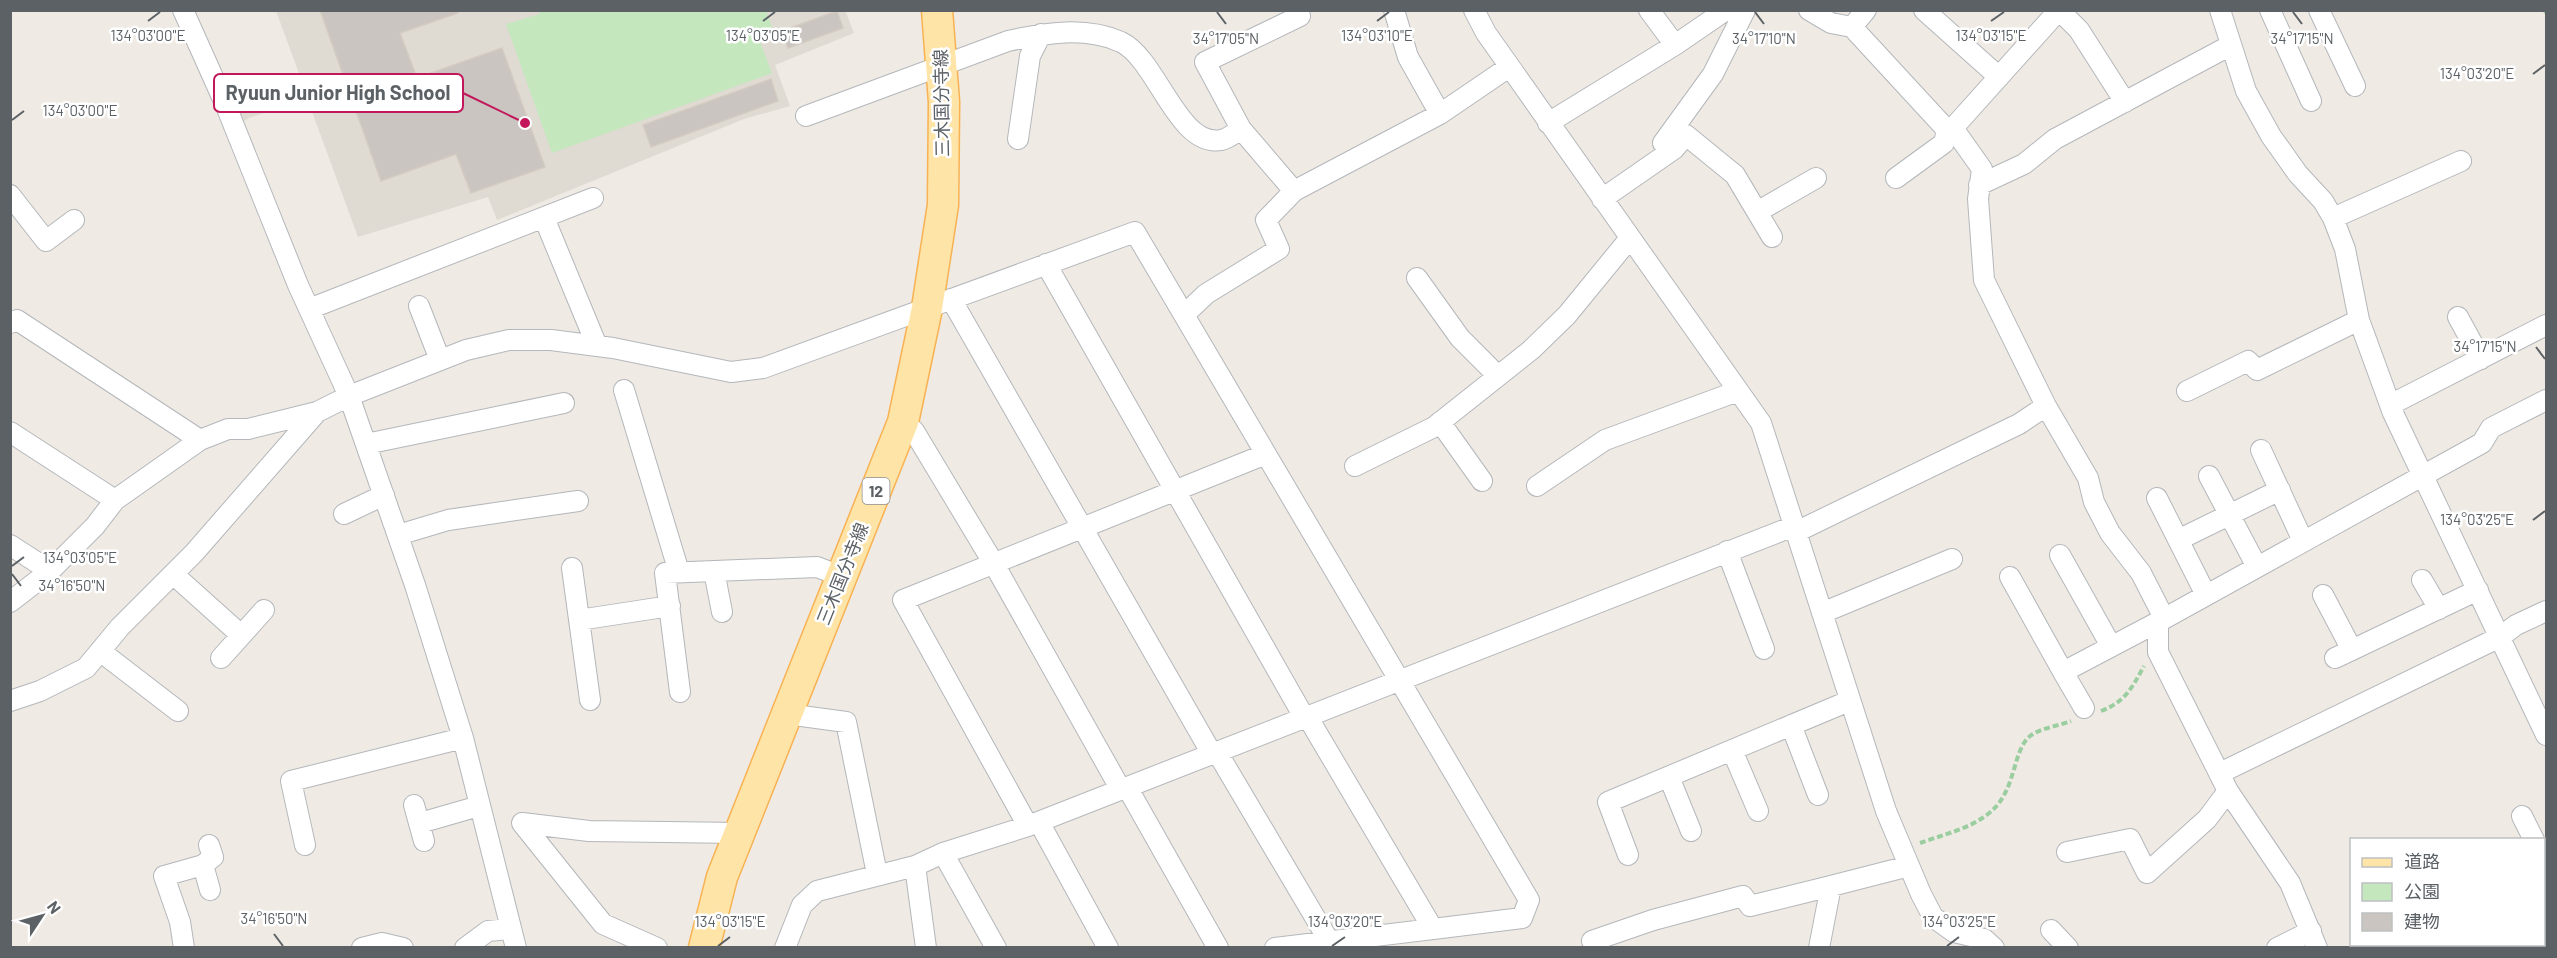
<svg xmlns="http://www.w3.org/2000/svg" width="2557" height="958" font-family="Barlow,'Noto Sans JP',sans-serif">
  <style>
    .education { fill: #dfdad2 }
    .green { fill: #c4e7be }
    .building { fill: #cac5c0; stroke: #d4cbc1; stroke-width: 1.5 }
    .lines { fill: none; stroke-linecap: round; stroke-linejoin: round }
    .street-casing { stroke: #b4b7bb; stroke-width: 22 }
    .primary-casing { stroke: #f8b253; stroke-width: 33 }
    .path { stroke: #9acea0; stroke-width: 4; stroke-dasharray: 6 3; stroke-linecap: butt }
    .street { stroke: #fff; stroke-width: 20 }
    .primary { stroke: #ffe4a8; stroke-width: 30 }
    .ticks { fill: none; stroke: #5b6165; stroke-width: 2 }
    .labels { text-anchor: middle; stroke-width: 5; stroke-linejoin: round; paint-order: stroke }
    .shield { fill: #fff; stroke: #8c9093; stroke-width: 1.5 }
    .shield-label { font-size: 16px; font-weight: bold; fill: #5b6165 }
    .street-label { font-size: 18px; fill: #5b6165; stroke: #fff }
    .ticks-label { font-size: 15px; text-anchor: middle; fill: #5b6165; stroke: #fff; stroke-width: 5; stroke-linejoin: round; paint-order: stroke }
    .leader { fill: none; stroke: #c2185b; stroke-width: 2 }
    .callout-dot { fill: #c2185b; stroke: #fff; stroke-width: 2 }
    .callout { fill: #fff; stroke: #c2185b; stroke-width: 2 }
    .callout-label { font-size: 20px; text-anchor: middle; font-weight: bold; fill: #5b6165 }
  </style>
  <rect width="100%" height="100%" fill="#efeae3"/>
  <path class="education" d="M845 10 854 33 775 65 790 106 744 119 497 220 488 197 358 237 307 98 249 118 238 125 226 98 243 96 300 76 276 11Z"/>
  <path class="green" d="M539 11H766L775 35 760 42 772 73 552 153 506 24 540 14Z"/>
  <path class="building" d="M320 10H458V13L400 33 417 78 502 48 545 167 471 193 456 154 381 181Z
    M837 11 843 28 788 48 782 31Z
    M771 79 778 101 651 147 643 125Z"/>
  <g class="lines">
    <g class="street-casing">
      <path id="street" d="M183 10 226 106 298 285 349 396 415 585 463 738 516 948
        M1394 10 1408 57 1440 114
        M1474 10 1486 33 1761 423 1886 811 1921 894 1933 917 1954 932 1984 939 1994 948
        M1649 10 1675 45 1726 10
        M1809 10 1831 23 1852 27
        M1866 10 1852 27 1947 130 1953 128 2059 10
        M1924 10 1999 77
        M2059 10 2079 30 2125 102
        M2220 10 2246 91 2271 136 2298 174 2323 201 2333 218 2345 249 2359 320 2393 413 2546 735
        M2270 10 2311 101
        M2319 10 2355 86
        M806 116 1008 41C1045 33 1085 26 1121 42 1157 59 1178 148 1221 140 1228 139 1236 132 1241 129
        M1548 123 1675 45
        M1953 128 1982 169 1978 199 1984 280 2046 406 2088 478 2094 502 2110 533 2141 573 2164 618
        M1018 139 1030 56 1041 34
        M1663 143 1713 74 1745 10
        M1896 178 1944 143 1947 130
        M1979 185 2024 164 2055 139 2231 45
        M1294 191 1440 114 1509 67
        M10 195 46 241 74 220
        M1602 199 1674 149 1686 135 1735 175 1772 237
        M1757 212 1816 178
        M2333 218 2461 161
        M547 225 597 346
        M1046 264 1304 717
        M1417 278 1460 338 1498 376
        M951 299 1212 754
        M419 306 440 360
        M309 309 593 198
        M1184 315 1206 294 1279 249 1266 220 1294 191 1241 129 1205 62 1300 16
        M2458 317 2481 359
        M10 323 17 320 200 440
        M624 390 679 572
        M2187 391 2248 361 2257 370 2359 320
        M2390 405 2546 325
        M903 422 914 431 994 564 1121 790
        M1440 422 1482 481
        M10 432 115 500
        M366 444 564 403
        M2261 450 2303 541
        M1355 466 1434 427 1531 350 1567 315 1630 238
        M2209 476 2257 567
        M1537 486 1605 440 1738 391
        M2157 498 2206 595
        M344 514 384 495
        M1796 532 2019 424 2046 406
        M398 535 448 520 578 501
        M2178 540 2280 490
        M10 545 50 571
        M1727 551 1764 649
        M2060 555 2111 646
        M572 568 590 700
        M714 571 722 612
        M173 574 241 635
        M2010 577 2063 672
        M2422 580 2439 609
        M2323 595 2352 650
        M10 602 50 571 95 526 115 500 200 440 228 429H248L317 412 349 396 466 350 509 340H551L613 348 731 372 763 368 1135 232 1529 900 1522 918 1433 929
        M1822 613 1952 559
        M579 620 670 606
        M100 651 178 711
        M221 658 264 610
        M2335 658 2478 590
        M680 692 665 573 817 567 843 577
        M10 701 40 691 86 668 120 627 194 553 317 412
        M2084 708 2063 672 2158 622
        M787 714 846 722 877 874
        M1791 725 1818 795
        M1732 750 1758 811
        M1217 752 1329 941
        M2220 773 2500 637 2516 625 2546 611
        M1669 777 1691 831
        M1127 787 1218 948
        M414 805 424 841
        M2522 816 2534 840
        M1039 822 1108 948
        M420 823 479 806
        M1028 826 903 600 1266 454
        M305 845 291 781 463 738
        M2067 852 2130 839 2147 873 2207 819 2228 791
        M943 853 996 948
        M1628 855 1608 802 1849 701
        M2544 858 2546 864
        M203 865 210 890
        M915 866 926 948
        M2051 930 2068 948
        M1592 941 1653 920 1743 896 1750 906 1831 886
        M2411 944 2412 948
        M184 948 180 922 164 876 203 865 213 857 209 845
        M362 948 382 943 403 948
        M465 948 488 931 510 929
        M657 948 603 924 522 823 589 831 740 833
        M785 948 802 905 817 891 915 866 943 853 1028 826 1794 526
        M1275 948 1433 929 1307 716
        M1819 948 1831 886 1909 866
        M2277 948 2311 931
        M2317 948 2290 883 2228 791 2158 652V622L2482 443 2491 428 2546 400"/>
    </g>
    <g class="primary-casing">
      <path id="primary" d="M704 948 722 877 903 422 927 308 943 205 944 102 937 10"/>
    </g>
    <path class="path" d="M2545 10 2546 13
      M2101 711C2125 702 2132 688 2144 666
      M1920 843C1942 835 1969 829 1988 814 2016 793 2012 754 2028 738 2038 728 2059 726 2071 721"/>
    <use href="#street" class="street"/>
    <use href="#primary" class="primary"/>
  </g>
  <path class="ticks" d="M1217 12 1226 24M1755 12 1764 24M2293 12 2302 24M148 21 160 12M763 21 775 12M1377 21 1389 12M1991 21 2004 12M2533 74 2545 65M12 120 24 111M2536 347 2545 359M2533 520 2545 511M12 566 24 557M12 574 21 586M274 934 283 946M718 946 730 937M1332 946 1345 937M1947 946 1959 937"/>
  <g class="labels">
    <rect class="shield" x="862.5" y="478" width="27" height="26" rx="4.5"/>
    <g class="shield-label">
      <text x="876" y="497">12</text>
    </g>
    <g class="street-label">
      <text transform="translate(942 103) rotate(-91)" y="6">三木国分寺線</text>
      <text transform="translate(843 574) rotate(-68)" y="6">三木国分寺線</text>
    </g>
  </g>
  <g class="ticks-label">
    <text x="148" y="41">134°03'00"E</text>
    <text x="763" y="41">134°03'05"E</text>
    <text x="1377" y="41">134°03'10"E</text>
    <text x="1991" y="41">134°03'15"E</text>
    <text x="1226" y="44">34°17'05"N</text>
    <text x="1764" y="44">34°17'10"N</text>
    <text x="2302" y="44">34°17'15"N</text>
    <text x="2477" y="79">134°03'20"E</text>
    <text x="80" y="116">134°03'00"E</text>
    <text x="2485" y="352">34°17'15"N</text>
    <text x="2477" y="525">134°03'25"E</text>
    <text x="80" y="563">134°03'05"E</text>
    <text x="72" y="591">34°16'50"N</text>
    <text x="274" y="924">34°16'50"N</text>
    <text x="730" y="927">134°03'15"E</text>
    <text x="1345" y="927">134°03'20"E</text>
    <text x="1959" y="927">134°03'25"E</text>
  </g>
  <path class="leader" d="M525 123L463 93"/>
  <circle class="callout-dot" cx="525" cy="123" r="6"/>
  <rect class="callout" x="214" y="74" width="249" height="38" rx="6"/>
  <g class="callout-label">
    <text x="338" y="100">Ryuun Junior High School</text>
  </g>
  <rect width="2557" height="958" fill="none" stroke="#5b6165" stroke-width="24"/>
  <rect x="2350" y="838" width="195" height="108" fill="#ffffff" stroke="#bdc0c1" stroke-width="1.5"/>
  <rect x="2362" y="858" width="30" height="9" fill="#ffe4a8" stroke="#bdc0c1" stroke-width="1.5"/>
  <text x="2404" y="868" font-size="18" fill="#5b6165">道路</text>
  <rect x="2362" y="883" width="30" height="18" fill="#c4e7be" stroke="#bdc0c1" stroke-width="1.5"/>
  <text x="2404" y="898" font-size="18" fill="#5b6165">公園</text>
  <rect x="2362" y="913" width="30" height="18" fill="#cac5c0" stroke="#bdc0c1" stroke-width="1.5"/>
  <text x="2404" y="928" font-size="18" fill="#5b6165">建物</text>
  <g transform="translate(42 916) rotate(54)" stroke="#ffffff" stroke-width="4.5" paint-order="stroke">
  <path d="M0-4.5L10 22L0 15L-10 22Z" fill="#5b6165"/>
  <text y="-9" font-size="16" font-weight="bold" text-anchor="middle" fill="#5b6165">N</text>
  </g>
</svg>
